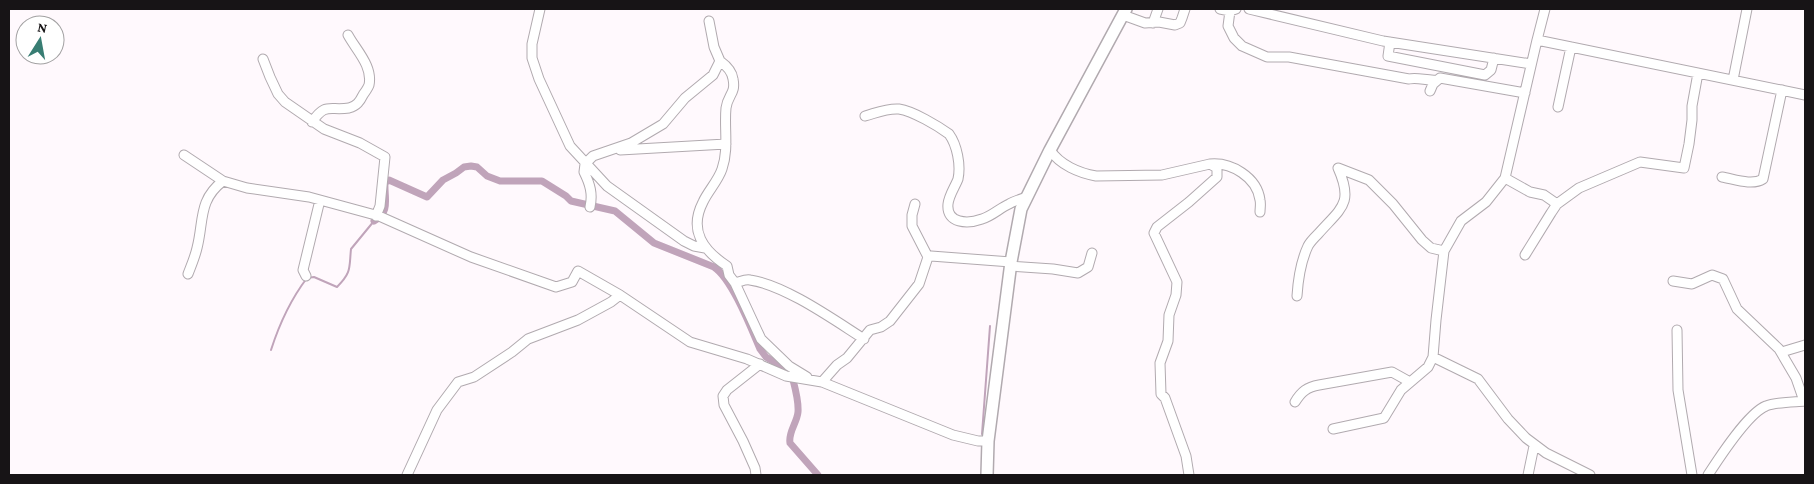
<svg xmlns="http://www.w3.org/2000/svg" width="1814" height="484" font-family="'Crimson Pro',serif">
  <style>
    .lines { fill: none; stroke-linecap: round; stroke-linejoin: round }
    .stream { stroke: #c0a4ba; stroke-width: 2 }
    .canal { stroke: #c0a4ba; stroke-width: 7 }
    .minor-casing { stroke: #b1aaaf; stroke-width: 11 }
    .major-casing { stroke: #b1aaaf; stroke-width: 14 }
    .minor { stroke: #fff; stroke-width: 9 }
    .major { stroke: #fff; stroke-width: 11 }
  </style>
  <rect width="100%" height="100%" fill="#fff9fd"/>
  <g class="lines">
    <path class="stream" d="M271 350C279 325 291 299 307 278L314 277 337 287C352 272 349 268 351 249L374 221
      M982 434 990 326
      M982 447V460"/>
    <path class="canal" d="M374 221C391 213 384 197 385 183L389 180 427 197 443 180 456 173 464 167 471 166 477 167 487 176 500 181H542L566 196 571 201 615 211 654 243 714 267C732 279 751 328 760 349L766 357 791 372C794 385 799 399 798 412 797 423 788 432 790 443L818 475"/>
    <g class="minor-casing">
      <path id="minor" d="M540 9 532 44V58L539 79 570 146 607 186 684 241 694 246 705 248
        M1220 9 1230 11 1236 9
        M1249 9 1383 41 1531 64
        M1545 9 1537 40 1805 95
        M1230 11 1228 26 1234 38 1242 46 1267 57H1289L1409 79C1418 77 1427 81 1437 80
        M1123 15 1145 23 1159 22 1175 25 1180 23 1182 18 1185 9
        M1153 23 1158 9
        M1390 42 1388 56 1485 75 1491 70 1494 58
        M263 59 270 77 278 94 285 102 324 129 360 143 385 157 380 206 376 216
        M720 61C727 66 732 71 733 79 736 94 728 94 726 108 724 128 729 149 722 169 718 181 708 191 703 202 688 231 704 251 727 266L729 275 735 283 761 339 789 366 807 377
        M1733 80 1747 9
        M1430 91 1433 84 1440 78 1525 93
        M1558 107 1571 47
        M865 116C876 113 887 108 899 109 913 111 938 126 949 134 957 145 961 165 958 179 955 187 949 195 948 204 946 224 968 224 982 219 992 216 1000 208 1009 204 1014 201 1021 199 1027 197
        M312 122C326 102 329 111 349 108 357 106 360 101 363 95 365 92 368 88 369 85 373 66 356 50 348 35
        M620 150 726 144
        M1050 150C1060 165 1079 173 1096 176L1162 175 1210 164 1217 168V177L1189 202 1157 227 1154 233 1177 282 1176 295 1169 315 1168 341 1160 363 1161 394 1165 398 1186 456 1189 475
        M184 155 223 181 247 188 309 197 379 216 471 257 556 287 572 282 578 271 620 295 690 342 747 359 786 376 822 382 953 435 978 441H988
        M1210 164C1231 162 1257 177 1260 200 1261 204 1260 208 1260 212
        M1338 168 1369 180 1393 204 1422 240 1431 248 1444 251
        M1722 177C1734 179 1752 186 1763 179L1782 90
        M1505 178 1530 192 1544 195 1557 204
        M590 207C593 194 590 184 584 172L585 164 593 156 631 143 663 124 685 98 713 75 720 61 714 47 709 21
        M1525 255 1551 213 1557 204 1579 188 1640 162 1684 168 1689 144 1692 120V106L1698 73
        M928 257 931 256 1011 262
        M1010 266 1053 269 1078 273 1088 267 1092 253
        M188 274C191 266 195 257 197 248 204 221 198 200 223 181
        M306 276 303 270 320 200
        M1673 281 1692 284 1712 275 1723 279 1737 309 1779 349 1796 378 1804 401
        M735 283C740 282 745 279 750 280 785 285 834 320 864 339
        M1297 296C1298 280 1301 261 1308 246 1310 242 1314 238 1318 234 1341 208 1354 204 1338 168
        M1677 330 1678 390 1692 475
        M1782 354 1785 351 1805 345
        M1433 357 1478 379 1508 419 1526 438 1546 453 1590 475
        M822 382 837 365 847 358 870 330 881 327 890 321 919 284 928 257 912 226V215L915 204
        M1295 402C1301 392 1307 387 1319 385L1392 372 1410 382
        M1333 429 1384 418 1401 390 1428 367 1433 357 1436 320 1444 251 1461 221 1486 202 1505 178 1537 40
        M407 475 437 410 458 382 474 377 512 352 528 339 578 320 611 302 620 295
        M756 475 755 468 743 441 724 405 723 396 727 390 760 364
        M1528 475 1534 446
        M1708 475C1719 458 1748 413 1766 406 1775 402 1795 402 1805 401"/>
    </g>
    <g class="major-casing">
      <path id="major" d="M987 475 988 441 1011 262 1021 209 1050 150 1126 9"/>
    </g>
    <use href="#minor" class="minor"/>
    <use href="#major" class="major"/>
  </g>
  <rect width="1814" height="484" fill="none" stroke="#171416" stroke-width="20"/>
  <g transform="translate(40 40) rotate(11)"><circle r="24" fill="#ffffff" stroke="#a2a1a2"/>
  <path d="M0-4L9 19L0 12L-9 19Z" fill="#387d73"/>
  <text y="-8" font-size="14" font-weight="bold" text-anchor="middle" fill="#171416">N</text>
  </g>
</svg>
